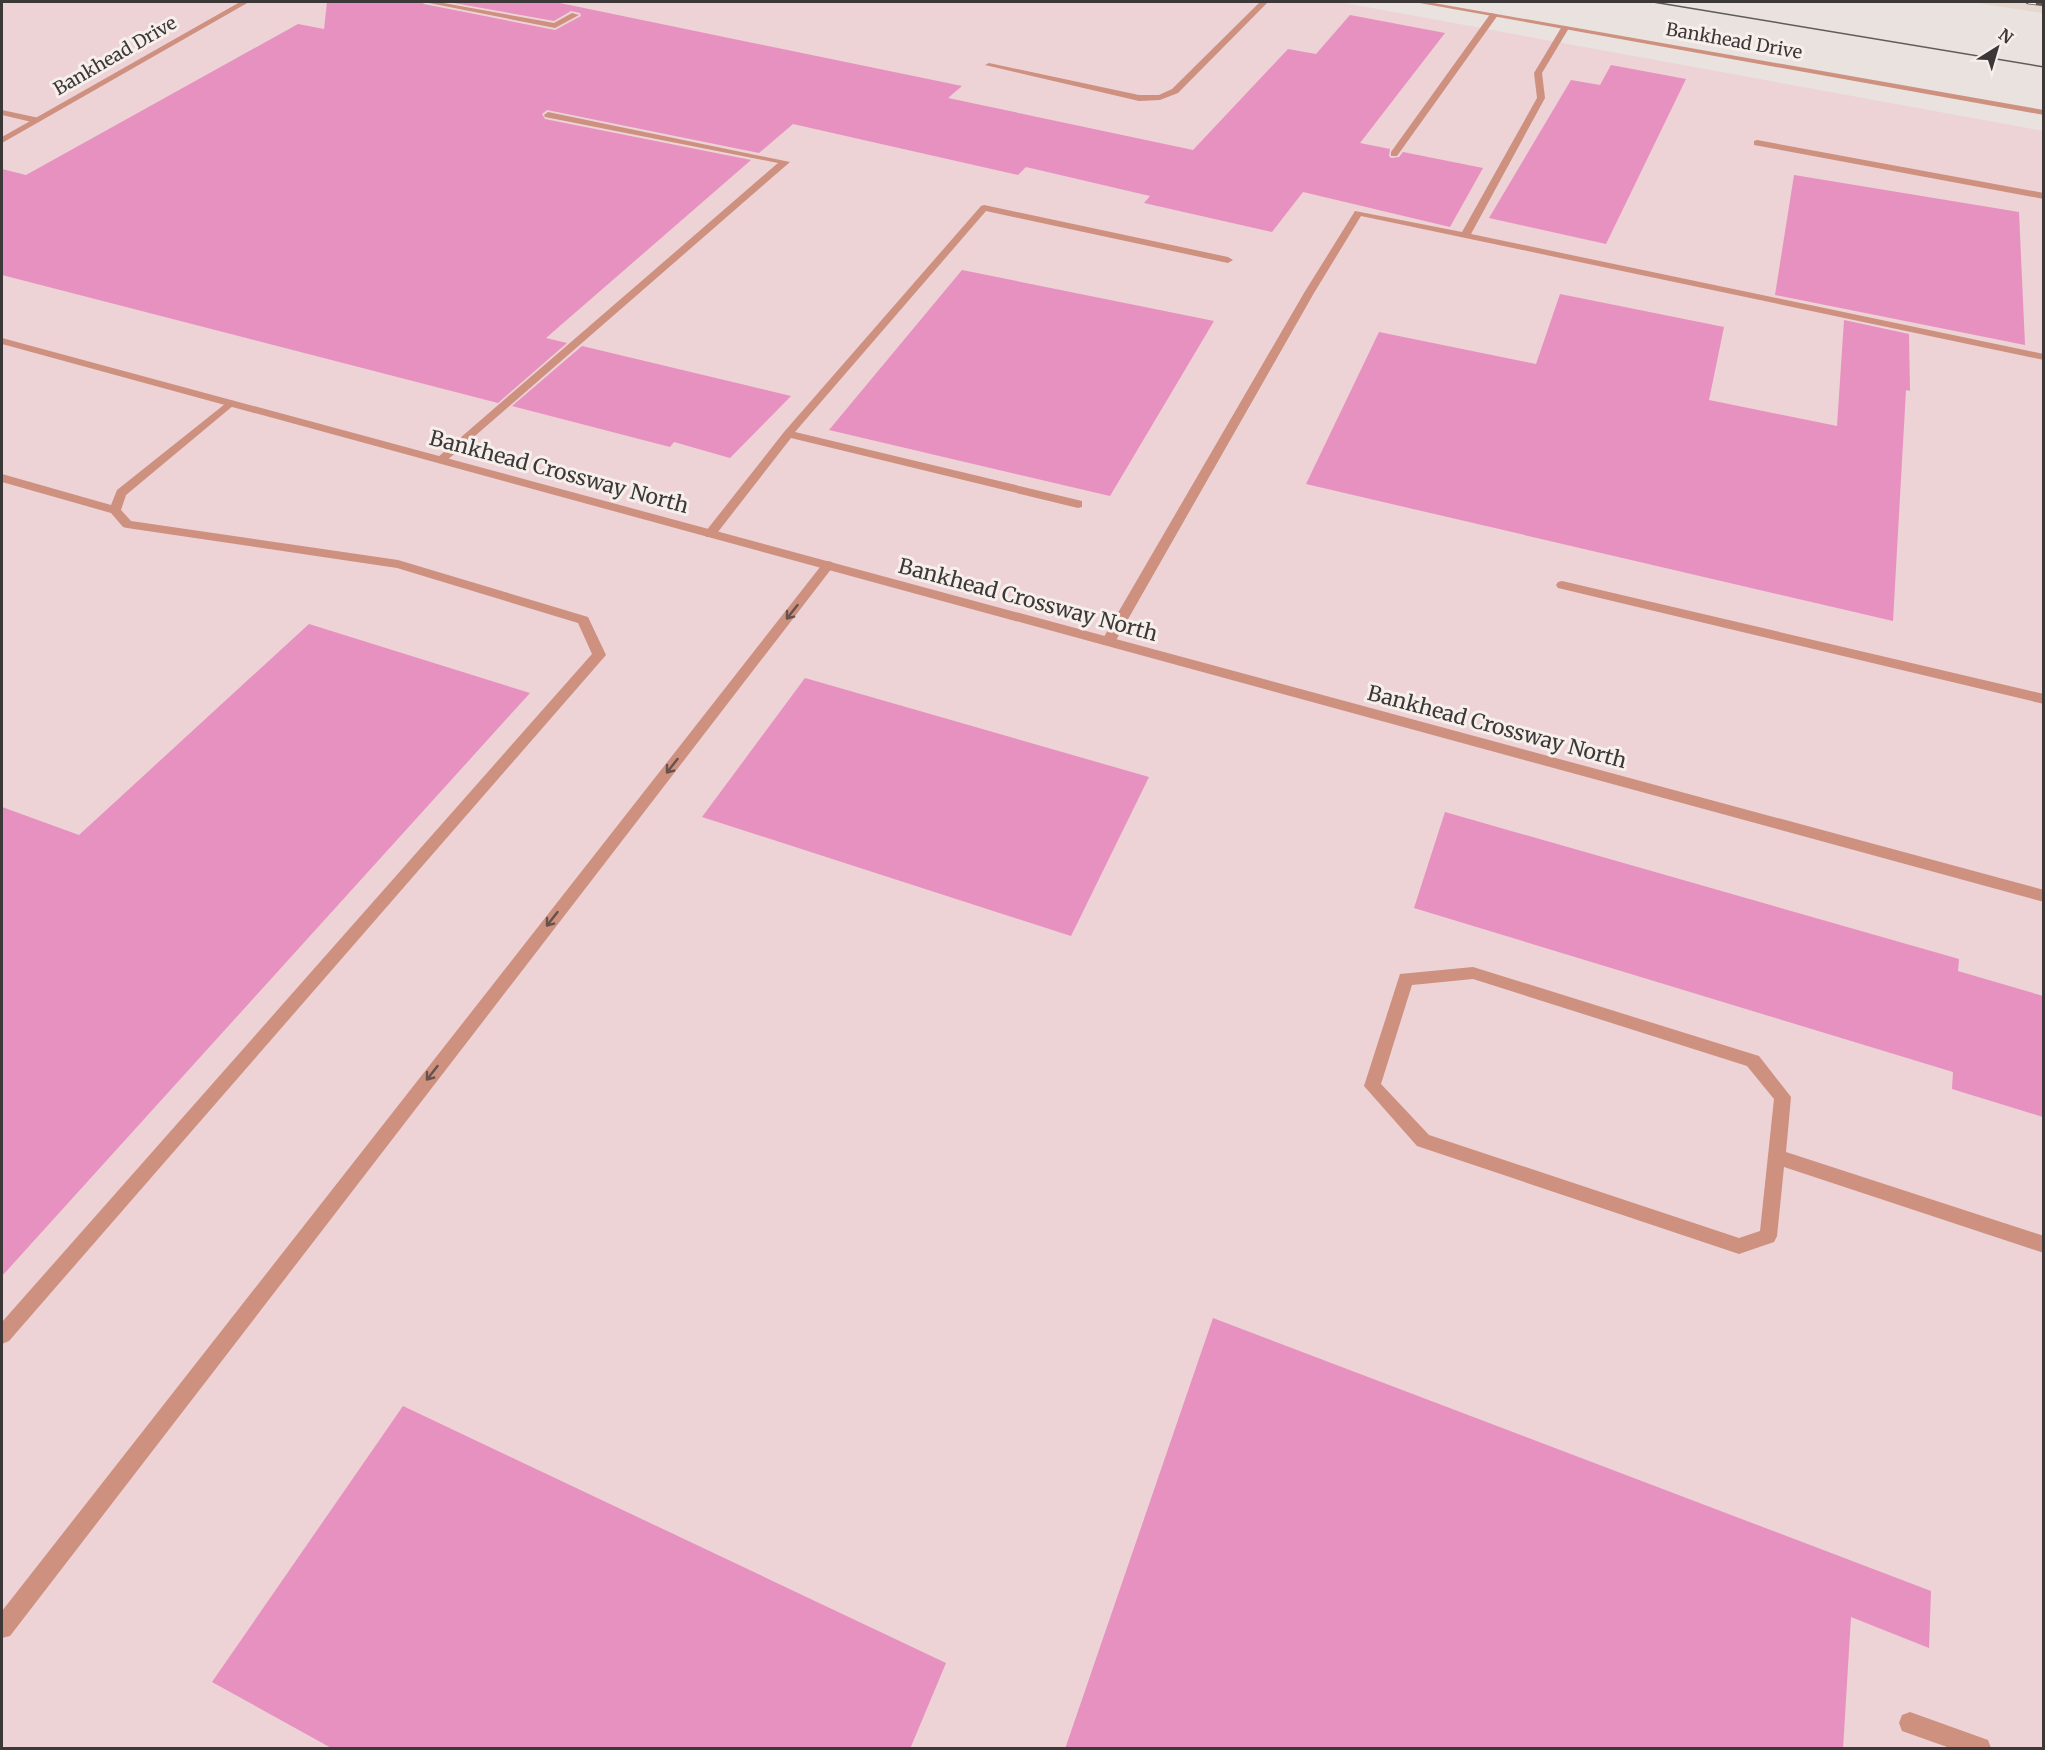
<svg xmlns="http://www.w3.org/2000/svg" width="2045" height="1750" font-family="Merriweather,serif">
  <style>
    .built { fill: #e5d6ce }
    .industrial { fill: #edd2d6 }
    .building { fill: #e791c0 }
    .lines { fill: none; stroke-linecap: round; stroke-linejoin: round }
    .service { fill: #ce907f; fill-rule: evenodd }
    .minor { fill: #ce907f; fill-rule: evenodd }
    .tertiary { fill: #ce907f; fill-rule: evenodd }
    .tram { stroke: #5f5b59; stroke-width: 1.5 }
    .rail-casing { stroke: #5f5b59; stroke-width: 4.5 }
    .rail { stroke: #f7efeb; stroke-width: 3; stroke-dasharray: 8; stroke-linecap: butt }
    .oneway { stroke: #67524d }
    .labels { text-anchor: middle; stroke-width: 6; stroke-linejoin: round; paint-order: stroke }
    .far-street-label { font-size: 18px; fill: #3b3837; stroke: #f7efeb }
    .street-label { font-size: 21px; fill: #3b3837; stroke: #f7efeb }
  </style>
  <rect width="100%" height="100%" fill="#e9e2de"/>
  <path class="built" d="M1971 2H2043V13Z"/>
  <path class="industrial" d="M2 2H1339L2043 131V1748H2Z"/>
  <path class="building" d="M327 2H422L424 4 555 30 581 16 580 13 571 11 554 21 448 2H555L962 86 948 98 1193 150 1288 49 1316 54 1350 15 1445 33 1360 143 1390 149 1389 156 1391 158 1399 157 1403 152 1483 168 1450 227 1303 192 1272 232 1144 203 1150 196 1026 167 1018 175 793 124 759 153 547 110 542 114 545 119 751 160 546 338 567 343 498 403 2 275V169L26 175 298 24 324 29Z
    M1611 65 1686 79 1606 244 1489 218 1571 80 1600 85Z
    M1794 175 2019 212 2025 345 1775 295Z
    M962 270 1214 321 1110 496 829 430Z
    M1560 294 1724 327 1709 400 1837 426 1844 320 1909 334 1910 391 1906 390 1893 621 1306 484 1379 332 1536 364Z
    M582 346 791 396 730 458 674 442 670 447 512 406Z
    M309 624 530 693 2 1276V807L79 835Z
    M805 678 1149 777 1071 936 702 817Z
    M1445 812 1959 959 1958 971 2043 996V1117L1952 1089 1953 1072 1414 908Z
    M1213 1318 1931 1591 1929 1648 1851 1617 1843 1749H1065Z
    M403 1406 946 1663 910 1749H333L212 1682Z"/>
  <g class="lines">
    <path class="service" d="M424 2H438L554 23 572 13 579 15 555 28Z
      M1260 2H1268L1178 93 1160 100 1139 101 985 65 989 63 1139 95H1159L1172 89Z
      M1491 13 1498 15 1397 156H1391V152Z
      M1565 26 1569 28 1542 73 1545 98 1471 234 2044 354V360L1361 216 1314 293 1115 642 1113 645H1103L1101 642 1304 293 1355 211 1462 232 1537 98 1534 73 1561 28Z
      M2 110 39 118 40 120 36 123 2 115Z
      M548 112 790 162 445 462H437V458L778 163 545 117 544 115Z
      M1757 140 2044 193V199L1754 145V141Z
      M984 205 1228 257 1233 260 1228 263 986 211 795 432 1082 501V507L1078 508 791 438 714 537H706V531L784 432 981 206Z
      M230 400 234 401V405L126 495 121 510 131 521 398 560 588 617 606 655 9 1341 2 1344V1322L592 654 578 623 397 568 127 528 123 527 111 513 2 482V474L111 505 117 490Z
      M828 561 832 562 834 565 832 568 10 1636 2 1638V1611L824 562Z
      M1562 581 2044 694V704L1558 588 1556 585 1558 582Z
      M1473 967 1759 1056 1791 1097 1786 1152 2044 1236V1253L1784 1167 1777 1236 1774 1242 1739 1254 1417 1146 1364 1086 1400 974ZM1473 979 1747 1066 1774 1099 1760 1231 1739 1238 1429 1135 1381 1084 1412 985Z
      M1910 1712 1988 1740 1991 1748H1950L1902 1731 1899 1723 1902 1715Z"/>
    <path class="minor" d="M240 2H249L2 143V137Z
      M2 338 2044 890V902L2 344Z"/>
    <path class="tertiary" d="M1414 2H1428L2044 110V115Z"/>
    <path class="tram" d="M1653 2 2044 67"/>
    <g class="rail-casing">
      <path id="rail" d="M2028 2 2044 4"/>
    </g>
    <use href="#rail" class="rail"/>
  </g>
  <defs><path id="oneway-shaft" d="M-6 0H5M1.5-3L5.5 0L1.5 3" fill="none" stroke-width="1.6" stroke-linecap="round" stroke-linejoin="round" transform="scale(1.5)"/></defs>
  <g class="oneway">
    <use href="#oneway-shaft" transform="translate(792 612) rotate(128)"/>
    <use href="#oneway-shaft" transform="translate(672 766) rotate(128)"/>
    <use href="#oneway-shaft" transform="translate(552 919) rotate(128)"/>
    <use href="#oneway-shaft" transform="translate(432 1073) rotate(128)"/>
  </g>
  <g class="labels">
    <g class="far-street-label">
      <text transform="translate(1734 41) rotate(10)" y="6">Bankhead Drive</text>
      <text transform="translate(115 56) rotate(-30)" y="6">Bankhead Drive</text>
    </g>
    <g class="street-label">
      <text transform="translate(559 472) rotate(15)" y="7">Bankhead Crossway North</text>
      <text transform="translate(1028 600) rotate(15)" y="7">Bankhead Crossway North</text>
      <text transform="translate(1497 727) rotate(15)" y="7">Bankhead Crossway North</text>
    </g>
  </g>
  <rect width="2045" height="1750" fill="none" stroke="#3b3837" stroke-width="6"/>
  <g transform="translate(1997 48) rotate(37)" stroke="#f7efeb" stroke-width="4.5" paint-order="stroke">
  <path d="M0-4.5L10 22L0 15L-10 22Z" fill="#3b3837"/>
  <text y="-9" font-size="16" font-weight="bold" text-anchor="middle" fill="#3b3837">N</text>
  </g>
</svg>
